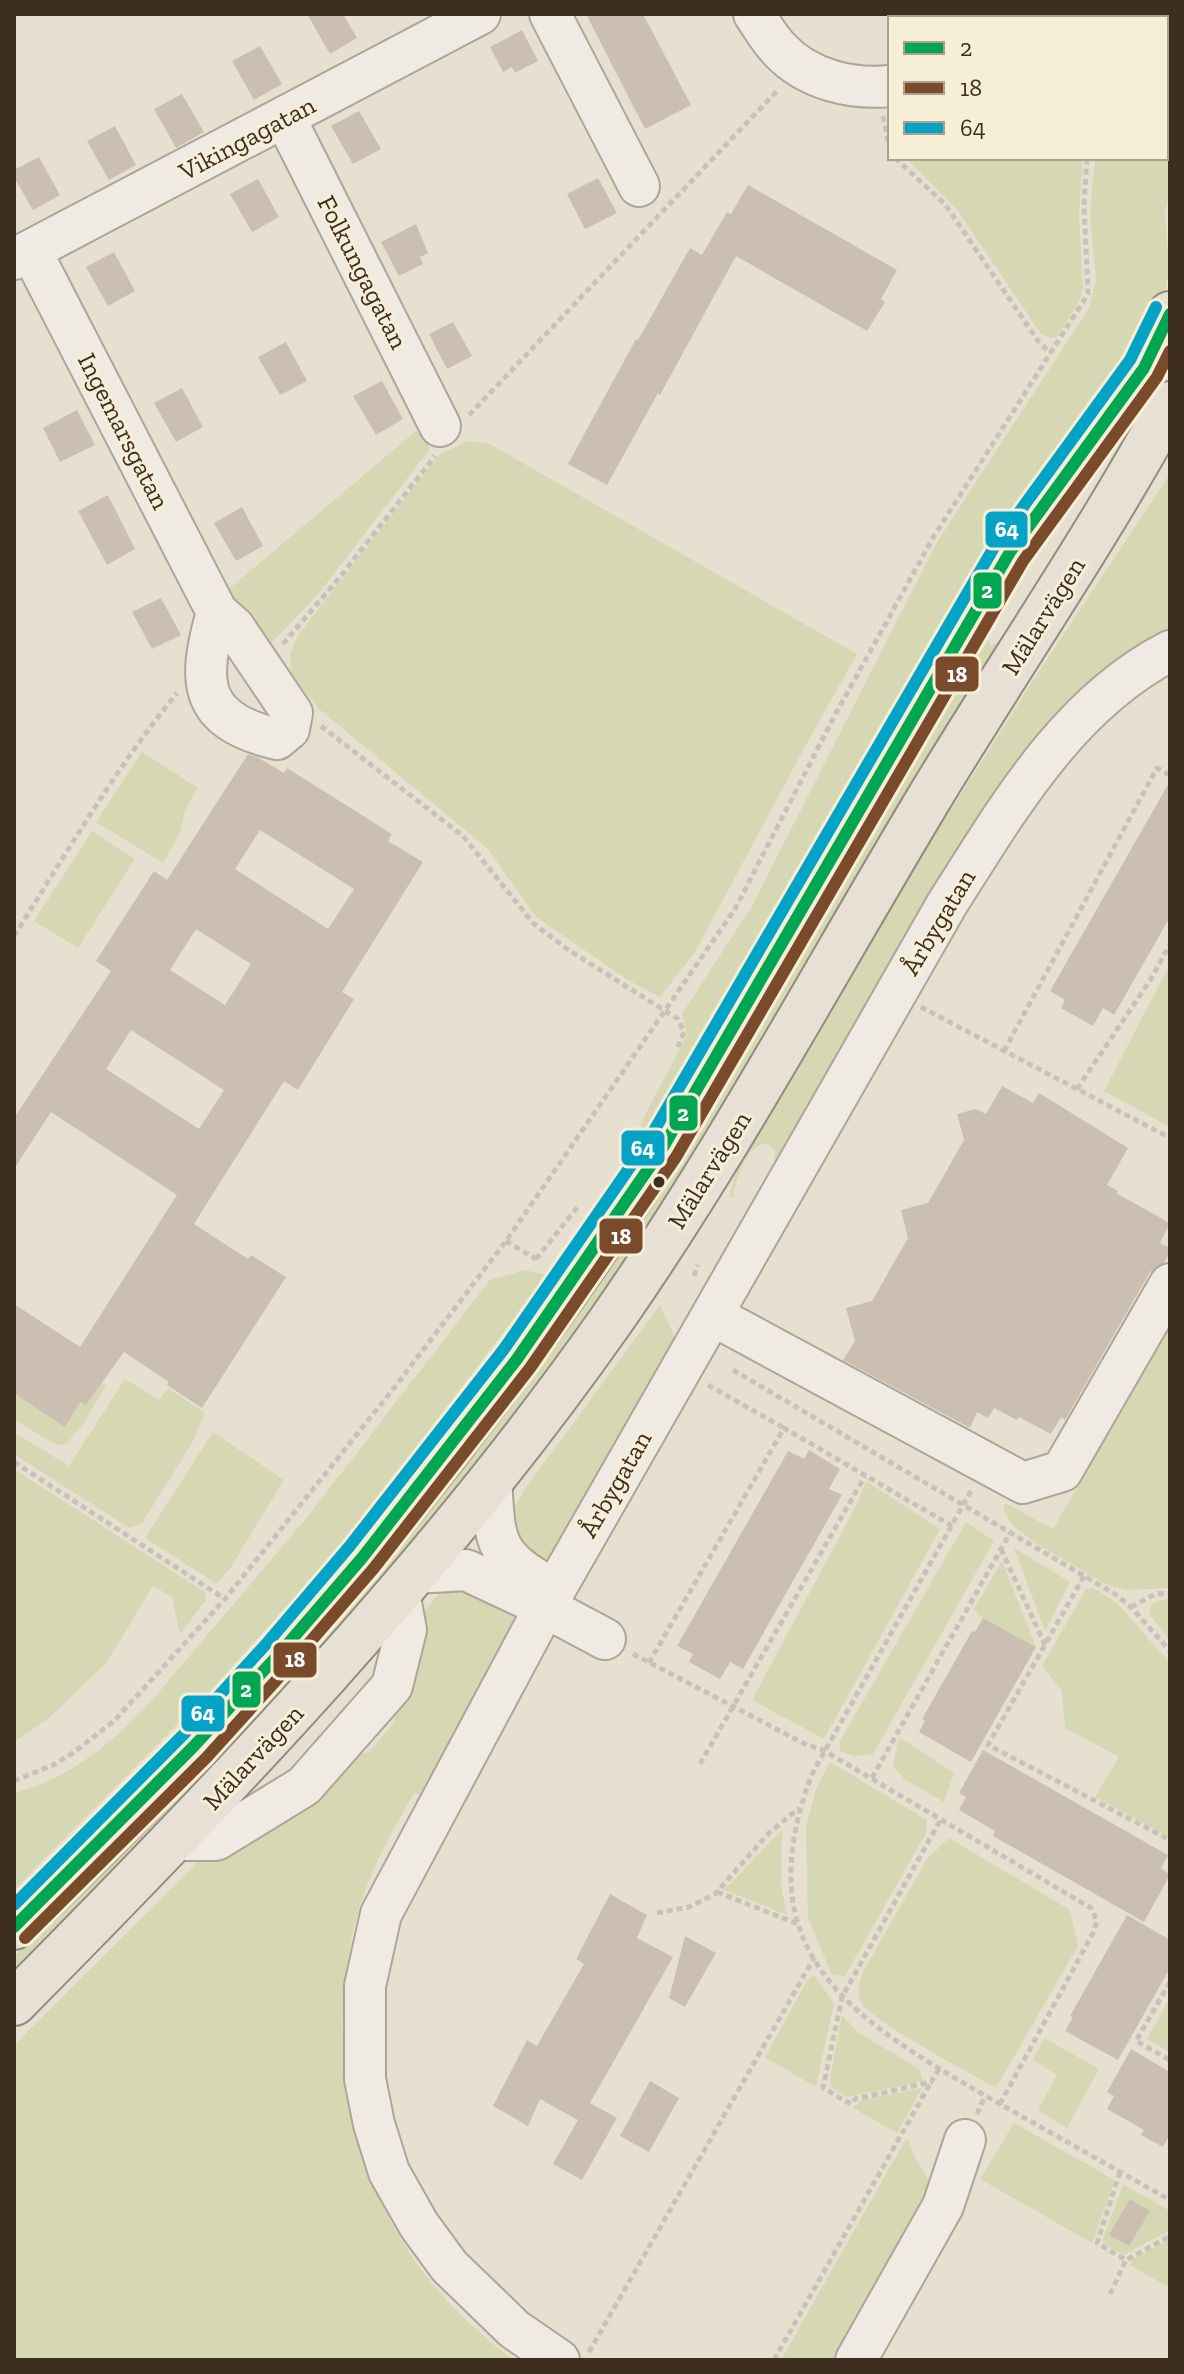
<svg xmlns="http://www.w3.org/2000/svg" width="1184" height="2374" font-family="'Zilla Slab',serif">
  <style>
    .green { fill: #d6d7b3 }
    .building { fill: #cbbfb2; fill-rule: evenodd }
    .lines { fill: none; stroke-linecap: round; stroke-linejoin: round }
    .minor-casing { stroke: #ada599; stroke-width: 44 }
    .major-casing { stroke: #928b80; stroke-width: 48 }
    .path { stroke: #c8c2b9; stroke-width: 5; stroke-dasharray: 6 4; stroke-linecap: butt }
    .minor { stroke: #efebe3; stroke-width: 40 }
    .major { stroke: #e6e1d4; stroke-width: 44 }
    .bus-1-casing { stroke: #f7eed8; stroke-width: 18 }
    .bus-2-casing { stroke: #f7eed8; stroke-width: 18 }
    .bus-3-casing { stroke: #f7eed8; stroke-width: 18 }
    .bus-1 { stroke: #00a651; stroke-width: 12 }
    .bus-2 { stroke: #7a4b2a; stroke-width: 12 }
    .bus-3 { stroke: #03a3c5; stroke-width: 12 }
    .bus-dot { fill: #3d2e20; stroke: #f7eed8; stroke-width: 3 }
    .labels { text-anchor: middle; stroke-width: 6; stroke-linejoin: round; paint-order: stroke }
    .street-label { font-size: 26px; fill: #3d2e20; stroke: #f7eed8 }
    .line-badge { stroke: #f7eed8; stroke-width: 3 }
    .badge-label { font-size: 22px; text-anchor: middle; font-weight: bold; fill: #fff }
  </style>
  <rect width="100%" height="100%" fill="#e7e0d1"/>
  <path class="green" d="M1084 14H1170V55L1166 58V18H1078Z
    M1170 69V191L1165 212 1169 272 1160 311 677 1089 634 1142 647 1111 687 1035 682 1014 752 906 937 542 1089 308 1096 280 1090 214 1095 158H1166V72Z
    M906 158H1083L1079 214 1083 289 1080 299 1057 337 1052 338 1041 334 958 211Z
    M416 431 428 435 429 450 319 593 267 648 241 618 230 588Z
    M467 441 488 443 857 654 808 741 695 952 660 997 628 980 536 917 487 848 319 709 291 675 290 654 298 635 438 456Z
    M1170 474V633L1149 641 764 1187 774 1164 775 1152 771 1146 763 1143C744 1151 737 1178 733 1197H729L740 1160 889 907 1036 676Z
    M984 630 991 645 1007 641 691 1169 574 1341 422 1541 246 1745 14 1976V1957C93 1880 174 1804 249 1722 361 1600 465 1469 563 1336 649 1217 723 1089 795 962 858 851 921 741 984 630Z
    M142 752 198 788 185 810 180 833 163 863 96 822Z
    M92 831 135 859 78 948 34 921Z
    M1170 964V1127L1104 1091Z
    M525 1270 547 1275 345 1541 213 1688 14 1890V1793C68 1779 110 1745 148 1705L309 1515 490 1280Z
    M660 1305 677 1342 552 1557 541 1560 513 1542V1510L525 1489Z
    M1170 1326V1588L1126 1590 1107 1585 1040 1546 1012 1525 1003 1509 1005 1503 1053 1529Z
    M125 1379 159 1400 168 1388 205 1413 192 1443 142 1523 129 1528 14 1454V1432L69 1466Z
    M100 1382 106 1385 82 1426 66 1444 56 1445 14 1419V1393L65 1426 80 1402 86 1405Z
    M213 1432 284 1480 231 1567 217 1584 145 1538Z
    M14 1469 197 1587 205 1593 206 1600 180 1634 172 1597 153 1586 107 1662 49 1718 14 1742Z
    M866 1481 940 1529 824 1739 752 1700 856 1506Z
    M966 1522 994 1541 873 1754 854 1756 840 1751V1741Z
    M1014 1548 1070 1582 1045 1631Z
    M1002 1561 1036 1647 983 1618 974 1609Z
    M447 1584 516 1611 517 1619 420 1795 414 1793C391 1833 368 1874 356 1920 323 2049 352 2194 442 2295 463 2319 488 2340 513 2360H14V2045L203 1857 353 1754 368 1753 395 1722 392 1713 423 1613Z
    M1094 1588 1117 1603 1170 1663V1837L1095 1797 1119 1757 1065 1728 1062 1691 1042 1666 1086 1589Z
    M1170 1598V1640L1149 1613 1152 1603Z
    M901 1738 954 1773 944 1802 904 1779 893 1765 897 1745Z
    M830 1762 927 1820 926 1833 845 1976 832 1975 808 1918 806 1827 816 1789Z
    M782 1830 781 1887 787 1915 724 1890Z
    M949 1838 1070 1910 1078 1946 996 2088C972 2074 872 2022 861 2002 856 1992 860 1982 863 1972L927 1859Z
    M814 1975 834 2003 816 2087 765 2057 808 1979Z
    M1170 1998V2052L1147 2039Z
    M842 2015 859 2033 919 2069 923 2081 847 2097 832 2088 830 2079Z
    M1044 2038 1099 2069 1067 2128 1038 2110 1057 2075 1033 2060Z
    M922 2088 897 2133 853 2108 862 2100Z
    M1014 2123 1115 2180 1092 2243 980 2179Z
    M906 2139 909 2141C913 2159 925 2170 931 2186L843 2360H781Z
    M1123 2184 1170 2211V2230L1124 2255 1102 2242Z
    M1170 2239V2288L1130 2265 1133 2259Z"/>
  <path class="building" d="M307 14H343L357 38 330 54Z
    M586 14H643L691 105 645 129Z
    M522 30 538 61 515 73 512 67 503 72 490 47Z
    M260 46 282 84 254 100 232 61Z
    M182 94 204 132 176 148 154 109Z
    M359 111 381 149 353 164 331 126Z
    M115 126 136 165 109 180 87 141Z
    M39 157 60 195 33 210 14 177V170Z
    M598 178 617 213 585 229 567 194Z
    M258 179 279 217 252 232 230 194Z
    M748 185 897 270 881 299 885 302 867 331 736 256 660 395 658 393 607 485 568 464 636 339 638 340 690 248 702 255 727 212 731 214Z
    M416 224 428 253 420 257 423 264 399 276 381 242Z
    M114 252 135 291 108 306 86 267Z
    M453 322 472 356 447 369 429 334Z
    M286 342 307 381 280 395 258 357Z
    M382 381 403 419 376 435 353 396Z
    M182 388 203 427 176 442 154 403Z
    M77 410 95 445 60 462 43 428Z
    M108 495 135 549 107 565 78 511Z
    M242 507 263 546 236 561 214 523Z
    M161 598 181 635 152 649 132 612Z
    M248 754 257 757 284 773 287 768 392 834 388 841 423 862 342 992 354 999 298 1090 284 1081 194 1224 248 1259 251 1255 286 1277 202 1408 167 1385 169 1382 124 1352 86 1405 80 1402 65 1427 14 1393V1304L80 1347 177 1195 51 1112 14 1169V1118L111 971 96 961 154 871 167 880ZM260 830 354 889 328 929 235 869ZM196 929 251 964 225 1005 170 970ZM131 1030 224 1090 199 1129 106 1069Z
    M1170 781V917L1114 1015 1103 1008 1093 1026 1061 1008 1065 1000 1050 991Z
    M1002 1086 1033 1103 1039 1093 1128 1148 1107 1185 1118 1191 1116 1193 1170 1223 1160 1243 1170 1248V1252L1164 1263 1150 1272 1065 1420 1061 1417 1051 1434 1019 1417 1017 1420 994 1408 988 1418 977 1412 970 1428 843 1360 855 1341 846 1308 872 1301 908 1238 901 1210 928 1203 964 1140 957 1114 976 1109 986 1114Z
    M809 1450 840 1469 829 1489 842 1495 743 1669 730 1662 720 1679 689 1662 693 1654 677 1646 788 1451 804 1459Z
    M983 1618 1036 1647 971 1762 919 1732 925 1721 922 1719 972 1631 975 1632Z
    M983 1750 1168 1855 1161 1868 1170 1875 1144 1922 993 1836 995 1831 959 1810 966 1797 959 1793Z
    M610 1894 647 1915 637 1938 673 1957 590 2103 617 2118 582 2180 553 2164 578 2120 540 2099 528 2126 493 2106 527 2040 537 2046 584 1964 576 1959Z
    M1127 1915 1170 1940V1968L1118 2060 1065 2031 1073 2017 1070 2016Z
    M685 1936 716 1953 685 2007 669 1998Z
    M1131 2049 1170 2072V2134L1163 2147 1141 2135 1144 2130 1107 2109 1114 2096 1107 2092Z
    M650 2081 679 2098 649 2152 620 2136Z
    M1130 2199 1150 2211 1129 2246 1109 2235Z"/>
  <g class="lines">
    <g class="minor-casing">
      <path id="minor" d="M550 14 639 186
        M754 14C762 26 770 40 780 50 807 79 851 90 890 86
        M1011 18 1016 14
        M285 118 440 426
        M31 251 217 612 234 627 292 713 289 729 277 739C196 720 198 680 217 612
        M14 259 480 14
        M712 1315 1023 1483 1062 1471 1170 1284
        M491 1478C495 1542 492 1555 551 1588
        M415 1573 466 1570 545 1607 605 1639
        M175 1840H216L304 1786 392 1686 406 1630 399 1592
        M559 2360 514 2329 449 2266 419 2225 389 2172 374 2124 365 2079V1986L381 1914 545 1607 947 904C1007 810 1067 704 1170 651
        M856 2360 943 2206 965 2140"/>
    </g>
    <g class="major-casing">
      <path id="major" d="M14 1927C264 1691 475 1437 662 1149L1010 552 1144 368 1170 314
        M14 2003C227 1788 436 1569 610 1322 728 1153 825 971 931 795 1010 664 1097 538 1170 404"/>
    </g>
    <path class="path" d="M1070 18 1076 14
      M1166 63 1170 60
      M883 116 890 150
      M895 158 945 204 1038 341 1050 353
      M469 415 779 89
      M283 644 340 577 435 456
      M321 726 463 836 534 924 567 949 678 1019 684 1032 677 1049
      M14 936C66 854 115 769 177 693
      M921 1007 1170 1138
      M1004 1051 1157 768 1170 775
      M1077 1089 1151 979 1170 944
      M506 1241 536 1259
      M536 1259 579 1205
      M694 1276 698 1265
      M733 1370 1115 1594 1131 1607 1170 1651
      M708 1385 784 1428
      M14 1462 225 1599
      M971 1491 812 1774C745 1950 847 2016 984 2095 1046 2130 1108 2165 1170 2200
      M1001 1549 1045 1645
      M1084 1576 988 1745 1170 1840
      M1131 1607 1155 1594 1170 1593
      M633 1654 805 1744 823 1750 1091 1908 1097 1921 1093 1933 1000 2104
      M649 1663 784 1428 952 1526
      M700 1764 865 1476
      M872 1778 1010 1533
      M14 1781 53 1765 73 1753 115 1720 225 1599 394 1388 506 1241 735 909 835 715 934 536 1088 294 1084 205 1087 158
      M717 1892 798 1924
      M657 1913 689 1907 715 1894 769 1833 799 1808
      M1170 1982 1136 2041 1170 2060
      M939 2069 931 2082 855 2099 851 2104 823 2088 842 1997 941 1819
      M977 2114 985 2096
      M1120 2172 1097 2243 1126 2260 1170 2236
      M1110 2294 1126 2260
      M589 2352 814 1958
      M774 2360 931 2082"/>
    <use href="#minor" class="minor"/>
    <use href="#major" class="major"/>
    <g class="bus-1-casing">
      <path id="bus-1" d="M14 1927 194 1746 280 1653 362 1558 517 1359 662 1149 1010 552 1144 368 1170 314"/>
    </g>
    <g class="bus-2-casing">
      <path id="bus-2" d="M25 1938 206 1758 291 1664 374 1568 530 1368 676 1157 1023 561 1157 377 1170 351"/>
    </g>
    <g class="bus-3-casing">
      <path id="bus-3" d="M14 1905 183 1735 268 1642 349 1547 504 1349 648 1141 996 544 1130 360 1156 307"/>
    </g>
    <use href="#bus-1" class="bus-1"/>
    <use href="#bus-2" class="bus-2"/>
    <use href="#bus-3" class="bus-3"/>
  </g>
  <circle class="bus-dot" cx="659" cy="1182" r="7"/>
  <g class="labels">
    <g class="street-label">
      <text transform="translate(247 138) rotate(-28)" y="9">Vikingagatan</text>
      <text transform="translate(363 272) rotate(63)" y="9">Folkungagatan</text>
      <text transform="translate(124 431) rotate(63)" y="9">Ingemarsgatan</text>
      <text transform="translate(1043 616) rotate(-58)" y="9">Mälarvägen</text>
      <text transform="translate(938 922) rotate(-59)" y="9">Årbygatan</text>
      <text transform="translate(709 1170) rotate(-58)" y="9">Mälarvägen</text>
      <text transform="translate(615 1484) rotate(-60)" y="9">Årbygatan</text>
      <text transform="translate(253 1757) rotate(-47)" y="9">Mälarvägen</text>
    </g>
  </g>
  <g class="line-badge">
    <rect x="984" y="510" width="45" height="39" rx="8" fill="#03a3c5"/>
    <rect x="972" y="571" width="31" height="39" rx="8" fill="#00a651"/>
    <rect x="934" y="655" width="46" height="38" rx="8" fill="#7a4b2a"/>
    <rect x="668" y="1094" width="31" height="38" rx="8" fill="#00a651"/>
    <rect x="620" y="1129" width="46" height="38" rx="8" fill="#03a3c5"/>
    <rect x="598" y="1217" width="46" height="38" rx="8" fill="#7a4b2a"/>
    <rect x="272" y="1641" width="46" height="38" rx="8" fill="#7a4b2a"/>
    <rect x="231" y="1670" width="31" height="39" rx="8" fill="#00a651"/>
    <rect x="180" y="1694" width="46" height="39" rx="8" fill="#03a3c5"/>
  </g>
  <g class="badge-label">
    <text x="1007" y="537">64</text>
    <text x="987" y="598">2</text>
    <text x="957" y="682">18</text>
    <text x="683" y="1121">2</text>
    <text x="643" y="1156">64</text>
    <text x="621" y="1244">18</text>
    <text x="295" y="1667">18</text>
    <text x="246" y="1697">2</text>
    <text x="203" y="1721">64</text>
  </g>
  <rect width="1184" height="2374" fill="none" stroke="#3d2e20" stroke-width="32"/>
  <rect x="888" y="16" width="280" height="144" fill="#f7eed8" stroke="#ada18e" stroke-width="2"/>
  <rect x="904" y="42" width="40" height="12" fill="#00a651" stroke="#ada18e" stroke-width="2"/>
  <text x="960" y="56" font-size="24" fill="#3d2e20">2</text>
  <rect x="904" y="82" width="40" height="12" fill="#7a4b2a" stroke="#ada18e" stroke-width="2"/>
  <text x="960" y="96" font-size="24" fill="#3d2e20">18</text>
  <rect x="904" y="122" width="40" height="12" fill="#03a3c5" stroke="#ada18e" stroke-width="2"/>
  <text x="960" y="136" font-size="24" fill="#3d2e20">64</text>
</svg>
